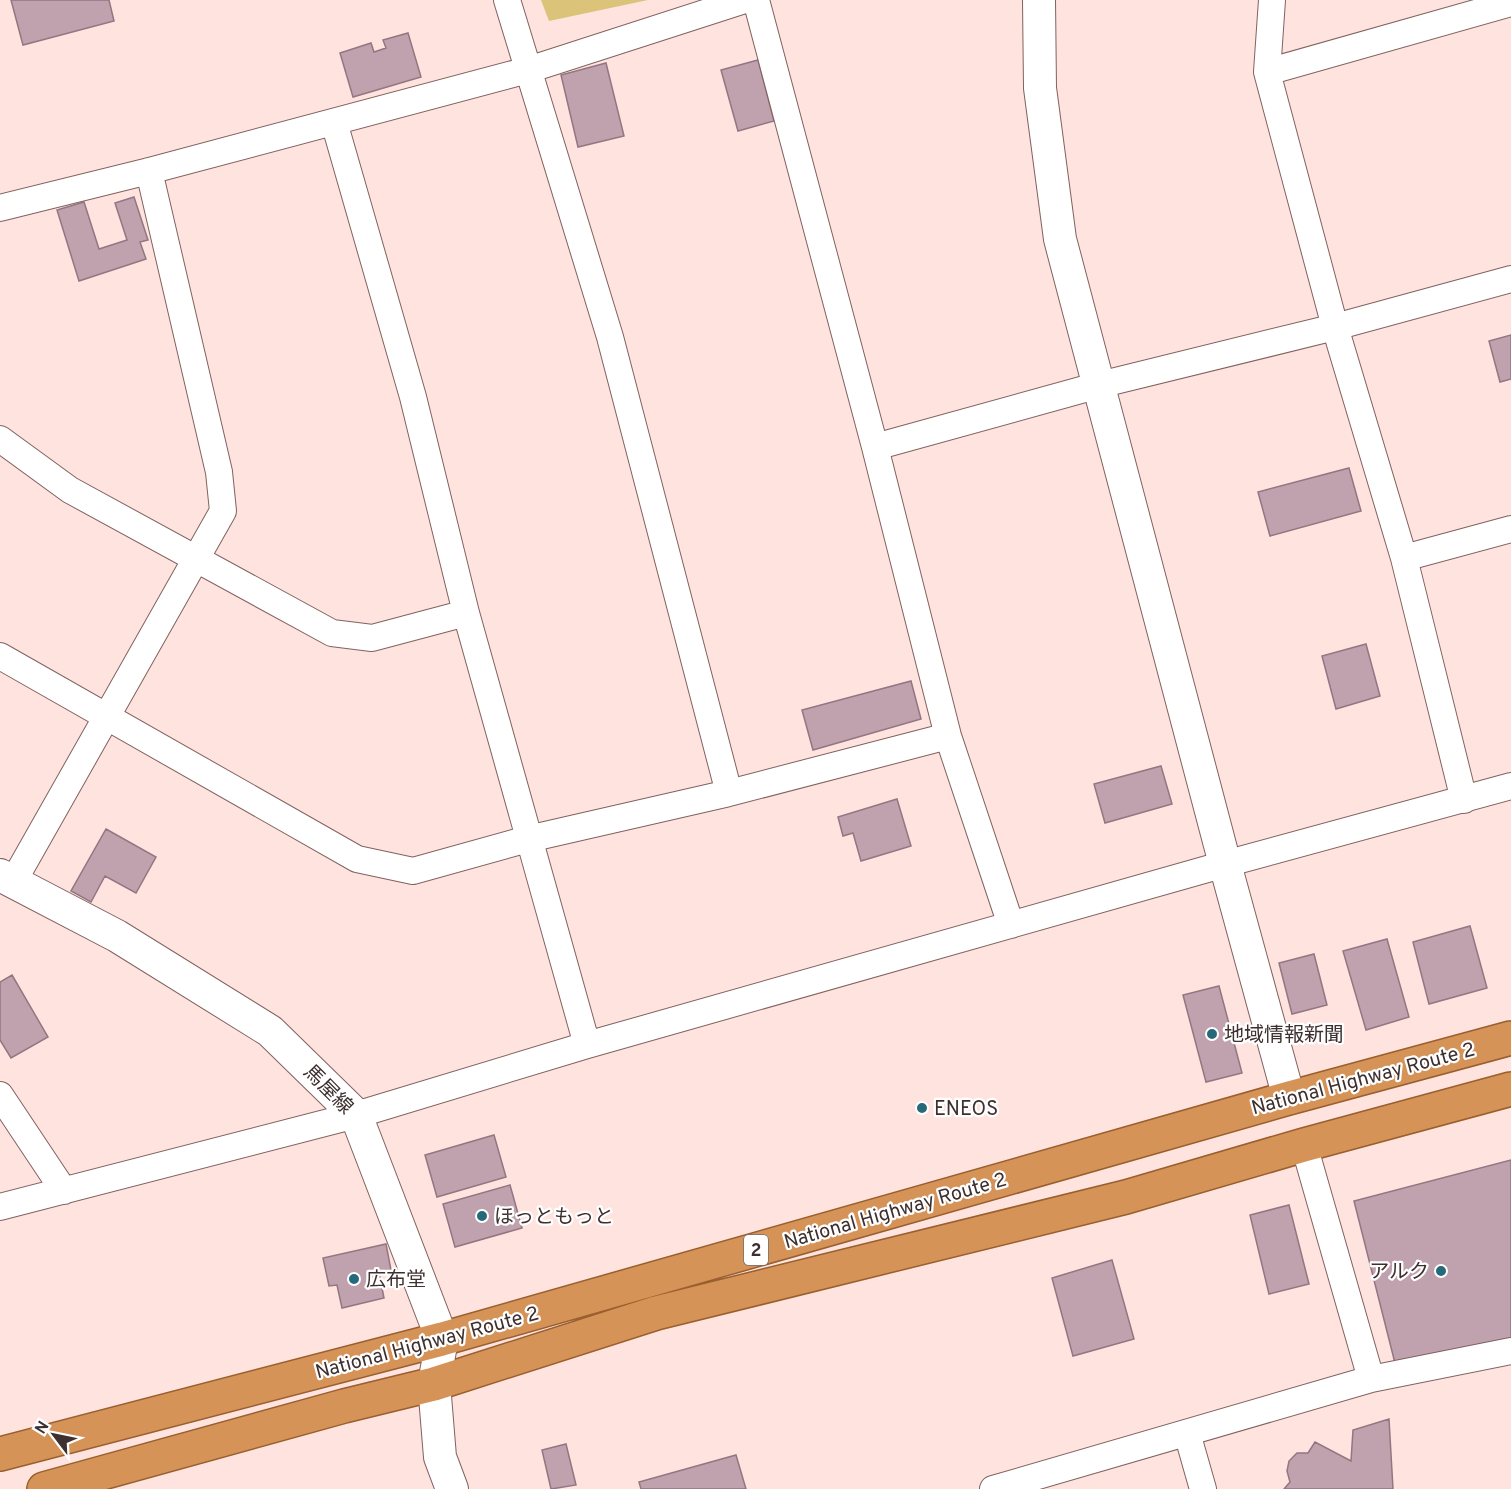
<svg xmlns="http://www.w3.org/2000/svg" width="1511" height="1489" font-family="Overpass,'Noto Sans JP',sans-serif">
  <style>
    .green { fill: #dbc379 }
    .building { fill: #c0a2ae; stroke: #927681; stroke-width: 1.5 }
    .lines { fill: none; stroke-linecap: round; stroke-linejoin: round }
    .minor-casing { stroke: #80625f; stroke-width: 28 }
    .tertiary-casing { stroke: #80625f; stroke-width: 34 }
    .trunk-casing { stroke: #995f2e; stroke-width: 36 }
    .minor { stroke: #fff; stroke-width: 26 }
    .tertiary { stroke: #fff; stroke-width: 32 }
    .trunk { stroke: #d69358; stroke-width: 33 }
    .poi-dot { fill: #25697b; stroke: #fff; stroke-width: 2 }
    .labels { text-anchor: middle; stroke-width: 4.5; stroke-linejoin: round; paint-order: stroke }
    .shield { fill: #fff; stroke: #776e6d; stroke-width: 1.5 }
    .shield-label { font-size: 18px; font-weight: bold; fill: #3d302f }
    .poi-label { font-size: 20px; fill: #3d302f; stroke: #fff; text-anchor: start }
    .street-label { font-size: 20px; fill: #3d302f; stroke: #fff }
  </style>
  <rect width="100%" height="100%" fill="#ffe3df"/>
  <path class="green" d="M541 0H648L549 21Z"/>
  <path class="building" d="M11 0H109L114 21 23 45Z
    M408 33 421 77 353 97 340 53 371 43 374 52 386 48 383 40Z
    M758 60 774 121 738 131 721 70Z
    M606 63 624 136 578 147 561 75Z
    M134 197 148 240 140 242 146 259 79 281 57 210 84 202 99 249 127 240 115 203Z
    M1511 335V379L1500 382 1489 341Z
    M1349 468 1361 511 1270 536 1258 492Z
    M1366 644 1380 696 1336 709 1322 656Z
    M911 681 921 719 813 750 802 710Z
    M1161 766 1172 804 1105 823 1094 784Z
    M897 799 911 846 861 861 853 833 843 836 838 817Z
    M106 829 156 857 136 893 105 876 91 902 71 891Z
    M1470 926 1487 988 1429 1004 1413 942Z
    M1387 939 1409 1017 1366 1030 1343 951Z
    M1314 954 1327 1005 1292 1014 1279 963Z
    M12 975 48 1037 11 1058 0 1040V982Z
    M1219 986 1242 1073 1206 1082 1183 995Z
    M494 1135 506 1177 437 1197 425 1155Z
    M1511 1160V1341L1397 1371 1354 1201Z
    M510 1185 522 1228 455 1247 443 1204Z
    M1289 1205 1309 1284 1269 1294 1250 1215Z
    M386 1244 391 1270 379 1273 384 1298 342 1308 337 1285 329 1286 323 1258Z
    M1112 1260 1134 1339 1073 1356 1052 1278Z
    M1389 1419 1393 1489H1284L1290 1482 1287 1471 1289 1461 1297 1453H1308L1315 1442 1351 1461 1353 1430Z
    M566 1444 576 1485 551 1489 542 1450Z
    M736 1455 746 1489H641L639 1482Z"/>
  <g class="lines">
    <g class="minor-casing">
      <path id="minor" d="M507 0 610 337 729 793
        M756 0 875 447 948 736 1011 925
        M1272 0 1267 72 1335 327 1404 558 1464 800
        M1267 72 1511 3
        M334 122 413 397 466 613 587 1045
        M0 208 149 171 528 70 745 0
        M0 439 70 490 332 633 372 638 466 613
        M875 447 1099 385 1335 327 1511 279
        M1404 558 1511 529
        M0 656 357 859 413 871 528 839 729 793 948 736
        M13 882 223 511 219 472 149 171
        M0 1095 64 1191
        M1304 1145 1371 1379
        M0 1207 356 1115 587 1045 1225 864 1511 786
        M1187 1433 1203 1489
        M993 1489 1371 1379 1511 1351"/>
    </g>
    <g class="tertiary-casing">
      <path id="tertiary" d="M1039 0 1040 88 1060 239 1225 864 1289 1098
        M0 875 117 936 270 1031 356 1115 442 1339 434 1384 440 1457 452 1489"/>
    </g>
    <g class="trunk-casing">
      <path id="trunk" d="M0 1454 442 1339 1289 1098 1511 1038
        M44 1489 344 1406 434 1384 656 1313 1126 1197 1304 1145 1511 1089"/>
    </g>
    <use href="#minor" class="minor"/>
    <use href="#tertiary" class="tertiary"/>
    <use href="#trunk" class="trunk"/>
  </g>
  <g class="poi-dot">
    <circle cx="1212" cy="1034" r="6"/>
    <circle cx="922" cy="1108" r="6"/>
    <circle cx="482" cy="1216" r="6"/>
    <circle cx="1441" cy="1271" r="6"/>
    <circle cx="354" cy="1279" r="6"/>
  </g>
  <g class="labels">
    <rect class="shield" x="744" y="1235" width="24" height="30" rx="4.5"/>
    <g class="shield-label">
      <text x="756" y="1256">2</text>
    </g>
    <g class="poi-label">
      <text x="1224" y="1041">地域情報新聞</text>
      <text x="934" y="1115">ENEOS</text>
      <text x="494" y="1223">ほっともっと</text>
      <text x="1429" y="1278" text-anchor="end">アルク</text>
      <text x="366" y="1286">広布堂</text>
    </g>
    <g class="street-label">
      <text transform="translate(1363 1078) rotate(-15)" y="7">National Highway Route 2</text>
      <text transform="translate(329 1089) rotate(45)" y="7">馬屋線</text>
      <text transform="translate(895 1210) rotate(-16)" y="7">National Highway Route 2</text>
      <text transform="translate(427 1342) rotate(-15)" y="7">National Highway Route 2</text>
    </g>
  </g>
  <g transform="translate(54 1435) rotate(302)" stroke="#ffffff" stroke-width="4.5" paint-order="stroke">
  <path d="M0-4.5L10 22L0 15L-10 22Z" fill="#3d302f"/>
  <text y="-9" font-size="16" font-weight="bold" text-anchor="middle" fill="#3d302f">N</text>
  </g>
</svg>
